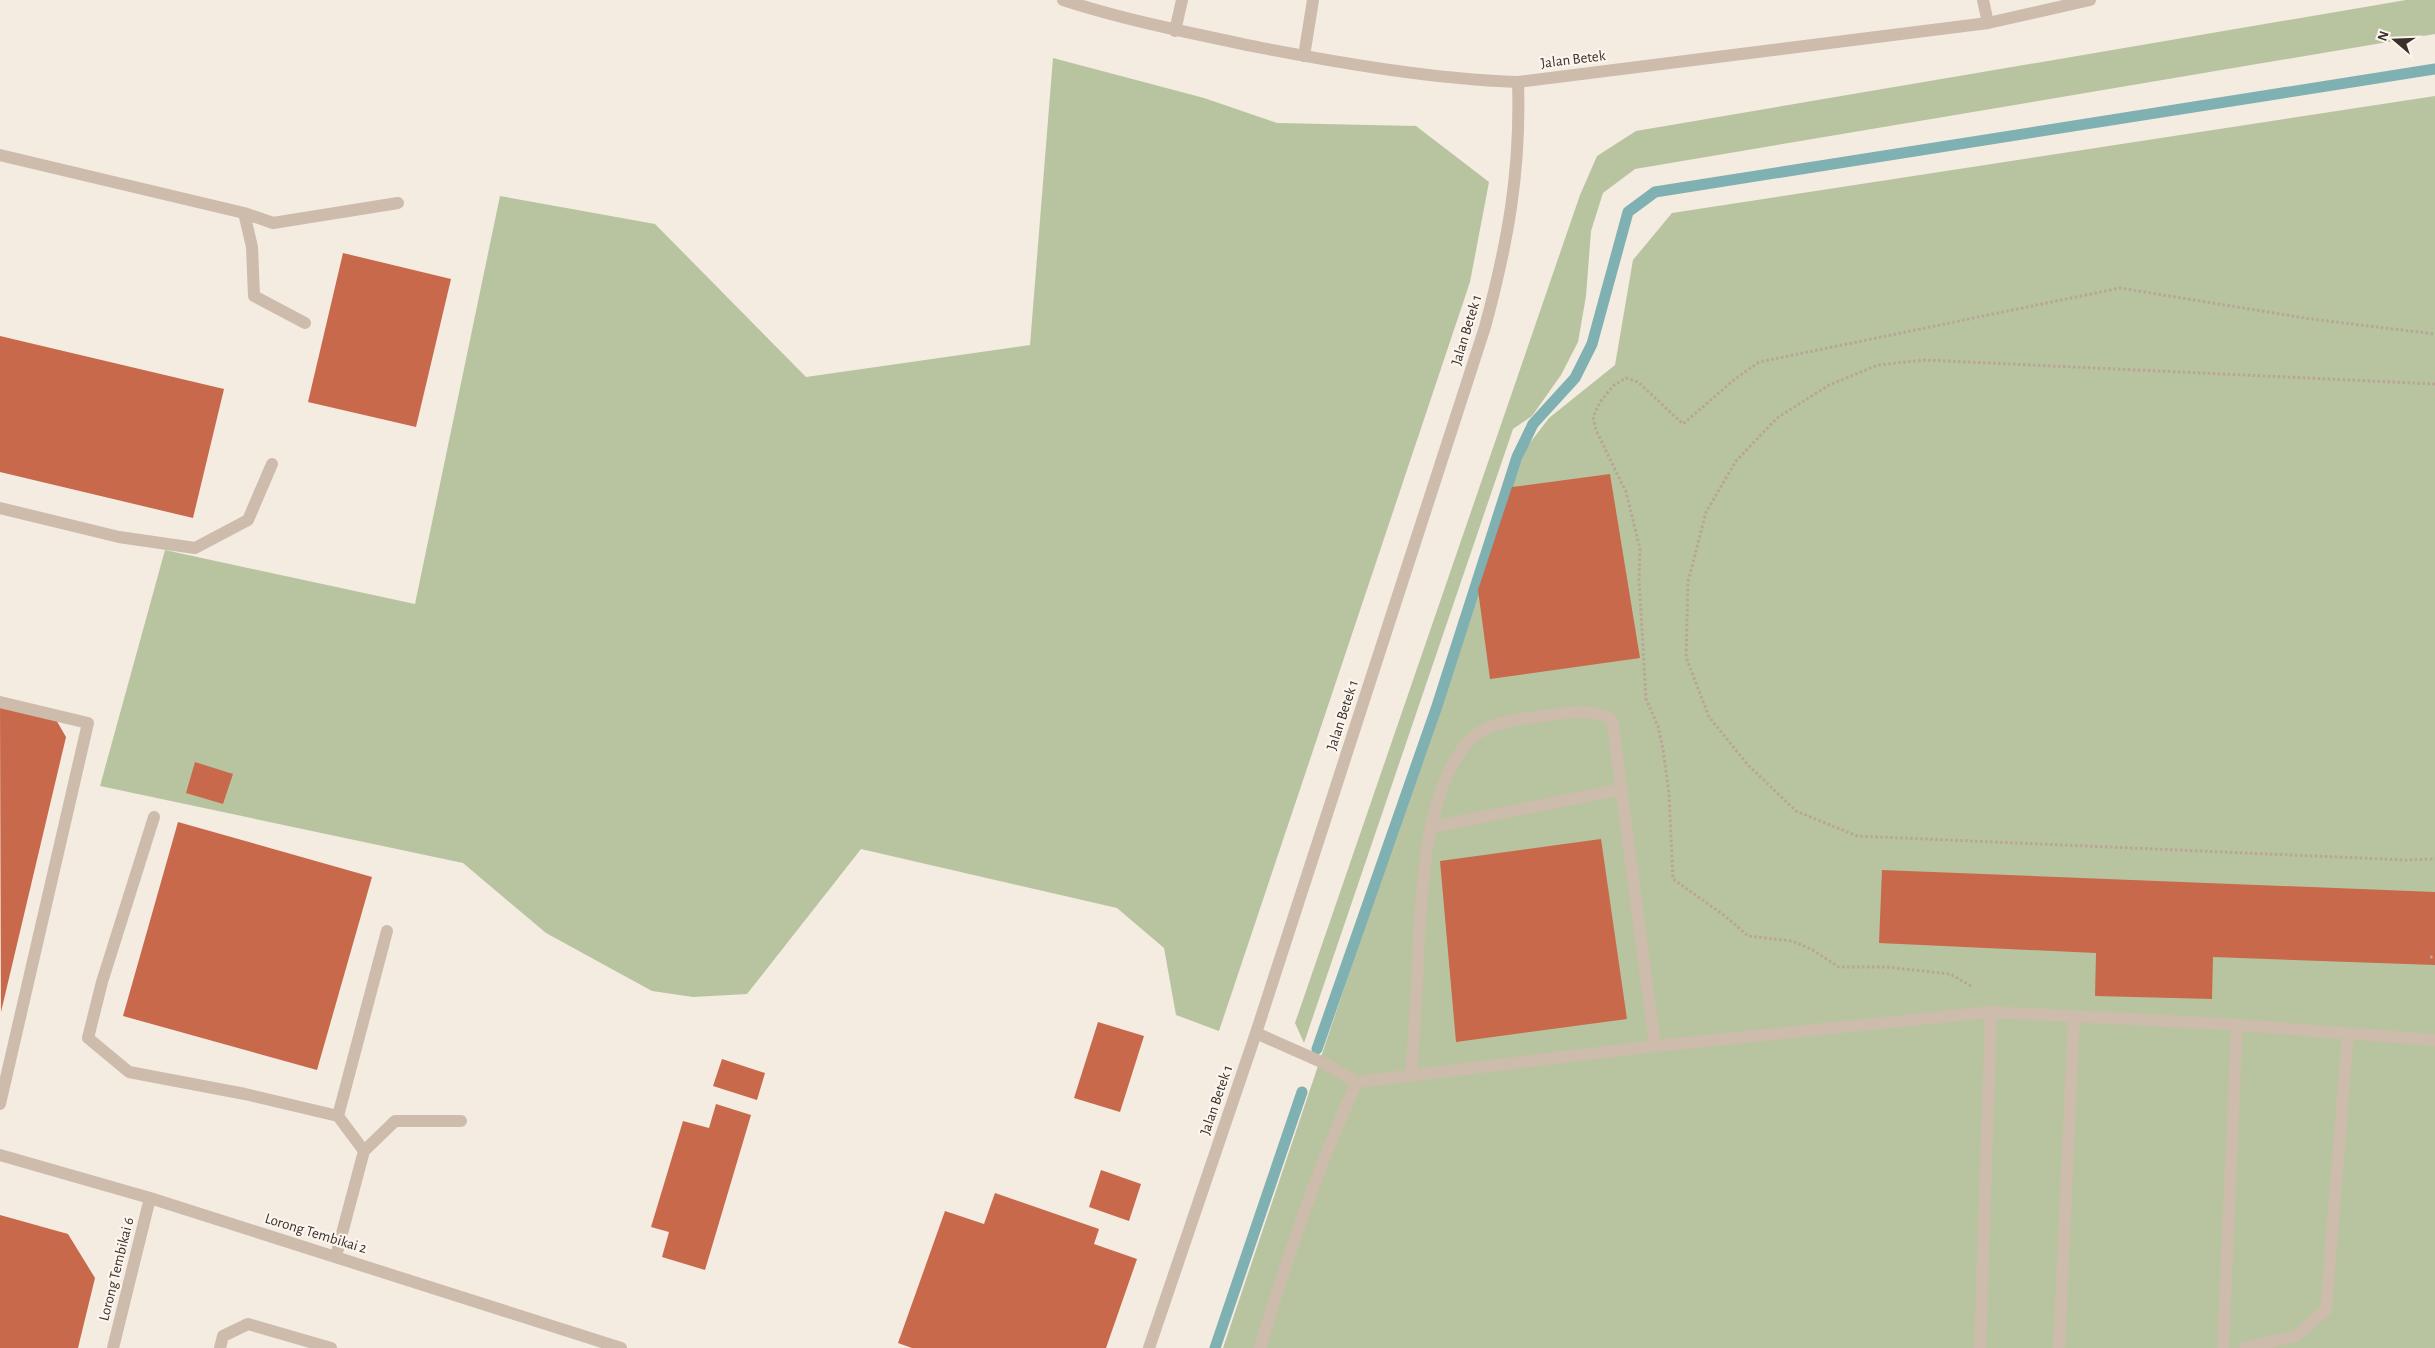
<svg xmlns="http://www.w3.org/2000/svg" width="2435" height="1348" font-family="'Alegreya Sans',sans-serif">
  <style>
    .green { fill: #b8c4a0 }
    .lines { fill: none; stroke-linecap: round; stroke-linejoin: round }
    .stream { stroke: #7fb0b2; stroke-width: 11 }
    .building { fill: #c8694b }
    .path { stroke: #b9a596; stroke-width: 3; stroke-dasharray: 2.5 2.5; stroke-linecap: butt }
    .service { stroke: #cdbbac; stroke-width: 12 }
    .minor { stroke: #cdbbac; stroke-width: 12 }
    .tertiary { stroke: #cdbbac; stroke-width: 12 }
    .labels { text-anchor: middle; stroke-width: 4.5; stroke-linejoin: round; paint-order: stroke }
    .street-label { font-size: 15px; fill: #3b302b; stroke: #fbf5ee }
  </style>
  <rect width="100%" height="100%" fill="#f4ebe1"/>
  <path class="green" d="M2406 0H2435V34L1635 169 1603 193 1591 231 1586 296 1578 342 1561 375 1532 416 1513 429 1304 1043 1295 1023 1580 195 1597 156 1636 131Z
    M1053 58 1204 98 1277 123 1416 126 1489 182 1470 282 1219 1031 1176 1015 1164 948 1117 908 861 849 747 994 693 997 652 991 546 933 463 863 100 786 165 550 415 604 500 196 655 224 806 377 1030 345Z
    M2435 96V1348H1223L1526 448 1549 418 1615 365 1633 260 1672 213Z"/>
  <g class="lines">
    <path class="stream" d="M1317 1049 1437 706 1517 457 1533 424 1575 378 1592 344 1628 212 1655 192 2435 69
      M1215 1348 1302 1092"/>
  </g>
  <path class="building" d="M343 253 451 279 416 427 308 402Z
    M0 336 224 389 193 518 0 472Z
    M1610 474 1640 658 1490 679 1478 590 1512 487Z
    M0 705 55 718 66 737 1 1012Z
    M195 762 233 774 223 804 186 793Z
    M178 822 372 877 317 1070 123 1016Z
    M1601 839 1627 1019 1456 1042 1440 861Z
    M1882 870 2435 892V965L2213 957 2212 999 2095 996 2096 953 1879 943Z
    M1098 1022 1144 1036 1120 1112 1074 1098Z
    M722 1059 765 1073 757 1100 713 1086Z
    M716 1104 751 1115 705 1270 662 1257 669 1232 651 1227 683 1121 709 1128Z
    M1101 1170 1141 1184 1129 1221 1089 1207Z
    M995 1193 1099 1229 1094 1244 1137 1259 1106 1348H912L898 1343 945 1211 984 1224Z
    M0 1215 68 1234 95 1278 78 1348H0Z"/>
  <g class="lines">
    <path class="path" d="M2435 384 1925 360 1878 365 1829 385 1777 418 1736 461 1706 512 1688 582 1686 657 1709 717 1748 765 1796 811 1857 836 2406 860 2435 859
      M2430 957H2435
      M1971 986 1950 974 1887 967H1839L1811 949 1792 941 1748 936 1725 916 1673 879 1669 794 1663 749 1658 726 1646 699 1639 579 1640 549 1626 492 1596 430 1593 417 1600 402 1614 385 1626 378 1638 382 1683 424 1735 379 1759 362 2120 288 2311 319 2435 334"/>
    <path class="service" d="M1983 0 1988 23
      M1304 56 1313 0
      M0 155 244 213 252 247 254 296 305 323
      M244 213 273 223 398 203
      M0 508 119 537 195 548 248 520 272 464
      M0 702 88 723 0 1104
      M154 817 102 982 88 1038 129 1072 245 1094 338 1116 364 1151 336 1256
      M1432 827 1622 789
      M1256 1033 1326 1064 1357 1082C1317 1168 1287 1257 1260 1348
      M1411 1075C1413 1044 1416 1012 1417 981 1421 911 1420 799 1467 743 1482 724 1514 719 1536 717 1559 714 1590 707 1611 719L1613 725 1655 1046
      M1357 1082 1655 1046 1991 1012
      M338 1116 387 931
      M364 1151 395 1121H461
      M220 1348 223 1336 248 1324 331 1348
      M1980 1348 1991 1012 2225 1024 2435 1040
      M2059 1348 2074 1016
      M2223 1348 2237 1025
      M2245 1348 2296 1336 2326 1310 2348 1033"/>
    <path class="minor" d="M1175 31 1182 0
      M0 1155 150 1198 621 1348
      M113 1348 150 1198
      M1149 1348 1256 1033 1485 327C1508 242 1521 170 1518 82"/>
    <path class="tertiary" d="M1063 0C1128 21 1195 34 1262 48 1346 64 1433 79 1518 82L1988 23 2090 0"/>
  </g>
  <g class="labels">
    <g class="street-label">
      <text transform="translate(1573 59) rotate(-7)" y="5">Jalan Betek</text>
      <text transform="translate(1466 330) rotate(-73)" y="5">Jalan Betek 1</text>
      <text transform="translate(1342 715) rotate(-72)" y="5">Jalan Betek 1</text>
      <text transform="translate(1216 1100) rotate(-71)" y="5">Jalan Betek 1</text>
      <text transform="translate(316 1233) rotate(17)" y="5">Lorong Tembikai 2</text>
      <text transform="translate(116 1269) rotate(-76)" y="5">Lorong Tembikai 6</text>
    </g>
  </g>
  <g transform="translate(2395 40) rotate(289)" stroke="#fbf5ee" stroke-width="4" paint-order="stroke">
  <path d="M0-4L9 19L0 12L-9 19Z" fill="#3b302b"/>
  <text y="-8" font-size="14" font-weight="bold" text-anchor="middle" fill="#3b302b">N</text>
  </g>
</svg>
